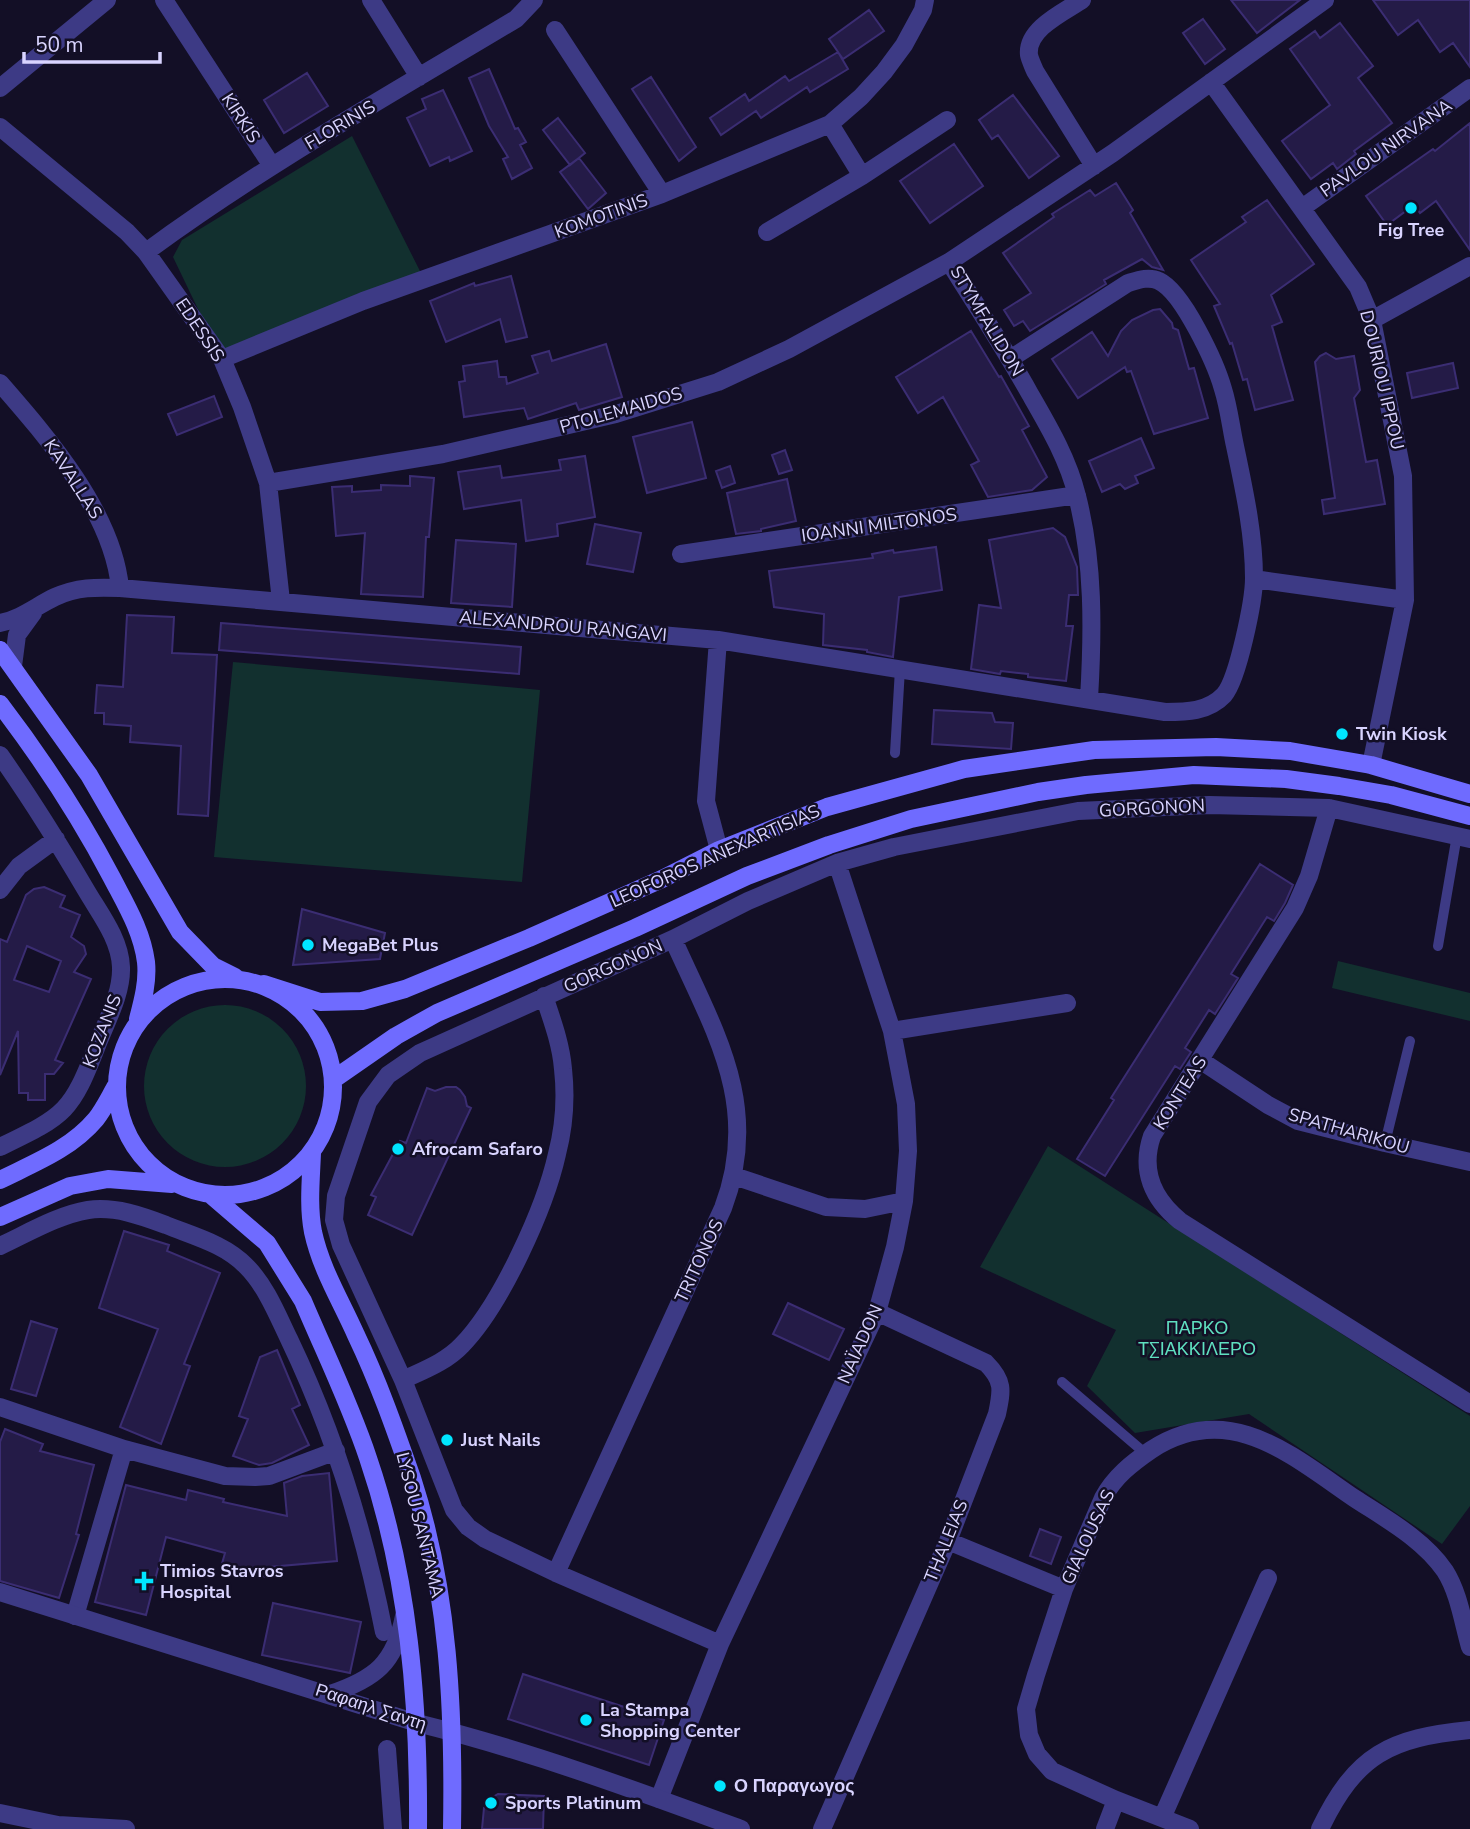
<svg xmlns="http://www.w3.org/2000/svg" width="1470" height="1829" font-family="'Nunito Sans',sans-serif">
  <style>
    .green { fill: #12302f }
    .building { fill: #241b47; stroke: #3b2d73; stroke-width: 2; fill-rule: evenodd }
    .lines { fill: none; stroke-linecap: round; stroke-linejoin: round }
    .service { stroke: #3d3a85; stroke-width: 10 }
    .minor { stroke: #3d3a85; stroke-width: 18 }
    .tertiary { stroke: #3d3a85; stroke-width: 18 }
    .secondary { stroke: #6f6bff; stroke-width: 18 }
    .poi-dot { fill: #00e5ff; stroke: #130f26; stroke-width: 2.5 }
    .labels { text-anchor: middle; stroke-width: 5; stroke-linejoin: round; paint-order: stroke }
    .street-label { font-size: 18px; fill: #d9d4ff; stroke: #130f26 }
    .poi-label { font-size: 18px; font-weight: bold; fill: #d9d4ff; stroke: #130f26; text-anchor: start }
    .park-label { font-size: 18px; fill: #5fe0c0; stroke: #130f26 }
  </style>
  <rect width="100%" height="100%" fill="#130f26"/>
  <path class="green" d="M352 136 424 279 222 359 173 257 182 240Z
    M233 662 540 690 522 882 214 857Z
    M1338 961 1470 993V1021L1332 988Z
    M144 1086a81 81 0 1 1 162 0a81 81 0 1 1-162 0Z
    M1048 1146 1470 1416V1506L1442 1544 1249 1414 1135 1433 1087 1386 1116 1330 980 1267Z"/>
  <path class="building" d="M1231 0H1300L1257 33Z
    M1373 0H1470V67L1453 43 1440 52 1418 20 1398 35Z
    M869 10 884 31 843 59 838 52 848 69 810 92 807 87 761 118 756 111 721 135 710 118 745 94 749 101 785 76 789 81 838 52 829 39Z
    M1203 19 1225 49 1205 64 1183 33Z
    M1340 23 1373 66 1358 78 1392 123 1354 151 1356 154 1337 169 1333 163 1311 179 1282 141 1330 105 1290 49 1315 31 1320 38Z
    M489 69 515 129 518 128 526 142 520 145 532 168 512 179 503 159 508 157 489 126 469 78Z
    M307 73 328 106 284 133 264 100Z
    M651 77 696 147 679 161 632 89Z
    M443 90 472 151 450 161 449 157 430 166 407 118 426 109 422 99Z
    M1013 95 1059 156 1029 178 998 135 992 139 979 120Z
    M558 118 585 153 570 165 543 130Z
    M1470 123V250L1436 201 1420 213 1414 205 1387 225 1366 196 1433 149 1435 151Z
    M954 144 983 186 930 223 900 181Z
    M579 158 606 193 588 209 560 172Z
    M1116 183 1133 210 1130 213 1163 270 1152 267 1142 259 1104 280 1106 284 1030 331 1023 321 1014 326 1004 310 1031 293 1003 253 1054 217 1052 214 1090 190 1095 196Z
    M1267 200 1314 264 1271 295 1282 322 1272 326 1293 400 1255 410 1247 379 1243 380 1232 343 1230 344 1214 306 1220 304 1191 260 1246 222 1242 217Z
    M511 276 527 337 506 342 500 319 446 342 430 301 474 283 475 286Z
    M1160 309 1172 323 1173 328 1178 330 1189 369 1194 368 1208 418 1154 434 1131 371 1127 372 1125 367 1078 398 1052 359 1092 332 1108 356 1121 331 1132 320 1153 310Z
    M971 331 999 377 1001 376 1029 426 1022 430 1047 477 1032 490 988 497 971 465 979 461 943 397 918 413 896 377Z
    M606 344 622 397 579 410 576 403 528 419 524 408 464 417 459 382 465 381 463 366 497 361 499 377H506L507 384 538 373 532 356 549 351 552 361Z
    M1326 353 1336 359 1354 356 1360 390 1354 398 1366 462 1377 460 1385 504 1324 514 1322 500 1335 498 1315 362 1320 356Z
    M1453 363 1458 388 1412 398 1407 373Z
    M214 396 222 417 177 435 168 414Z
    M692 422 706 478 647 493 633 437Z
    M1141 438 1154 468 1135 476 1138 483 1125 489 1120 484 1102 492 1089 461Z
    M785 450 792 470 779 474 772 455Z
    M585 456 595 517 557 524 558 536 526 541 521 500 464 509 458 472 500 466 502 478 561 470 559 460Z
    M730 466 735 483 722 488 716 471Z
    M410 476 434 478 429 537H426L423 597 361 594 365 533 336 536 332 487 352 486V492L381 490V485L410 486Z
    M787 479 796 521 761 529V531L736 534 727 493Z
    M595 524 641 533 633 572 587 564Z
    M1053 528 1065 537 1077 567 1078 595H1069L1066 626H1073L1066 681 1028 677V674L1001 671 1000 674 971 669 979 605 1001 608 989 540Z
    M456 540 516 544 512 607 451 603Z
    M936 547 942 590 899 597 893 657 867 652V650L823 645 824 614 774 607 769 571 873 558 872 554 893 550 894 553Z
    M127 615 174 617 172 653 217 655 208 816 178 814 181 746 130 742 131 726 104 724V713H95L97 685 123 687Z
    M221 623 521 647 519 674 219 650Z
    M934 710 992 713 995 722 1013 723 1011 749 932 744Z
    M1260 864 1293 885 1285 903 1274 921 1267 917 1231 974 1238 978 1215 1014 1209 1010 1185 1048 1191 1052 1180 1069 1175 1066 1105 1176 1077 1159 1114 1100 1111 1098Z
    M44 887 65 896 60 907 80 915 71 937 84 946 86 954 74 972 91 979 55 1060 63 1063 54 1074H45V1100H28V1093H19L18 1031 0 1075V939L7 942 26 895 34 889ZM27 946 61 961 49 992 14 980Z
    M302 909 385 933 380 959 293 965Z
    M446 1087H456L460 1090 465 1097 467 1106 471 1108 412 1235 368 1215 376 1197 371 1195 400 1141 406 1143 427 1088 435 1091Z
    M124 1231 169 1245 167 1251 220 1273 184 1364 190 1366 161 1444 120 1427 158 1329 99 1308Z
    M788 1303 844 1329 829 1360 773 1334Z
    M31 1321 57 1329 36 1396 11 1389Z
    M277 1350 300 1405 292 1409 309 1445 272 1463 259 1465 233 1456 248 1419 239 1416 260 1357Z
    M5 1429 43 1444 40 1451 94 1465 76 1534 79 1535 59 1598 0 1581V1442Z
    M329 1473 337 1561 269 1567 267 1577 221 1567 225 1553 166 1537 146 1615 95 1602 126 1485 186 1500 188 1490 224 1499 223 1502 287 1516 284 1483 302 1476Z
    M1040 1529 1061 1537 1051 1564 1030 1556Z
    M273 1603 361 1622 350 1673 262 1655Z
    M523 1674 664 1720 649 1765 508 1719Z
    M498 1794 544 1796 543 1829H482L484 1808 493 1797Z"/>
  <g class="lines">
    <path class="service" d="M895 753 900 669
      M1438 946 1457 835
      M1385 1143 1410 1041
      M1062 1382 1146 1454"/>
    <path class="minor" d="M164 0 272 166
      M371 0 419 77
      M1082 0C1064 12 1026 29 1029 55 1030 60 1033 66 1035 71L1094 166
      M555 30 662 194
      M1211 82 1358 287 1372 320 1403 476 1405 600 1371 765
      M0 88 107 0
      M830 124 862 176
      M0 127 127 232 146 252 222 359 242 407 268 483 281 601
      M1302 208 1470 88
      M767 232 862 176 947 120
      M146 252C263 166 391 94 516 19L534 0
      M949 262C977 306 1005 349 1030 394 1049 427 1068 459 1077 496 1094 562 1093 631 1089 699
      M1372 320 1470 266
      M222 359 363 301 662 194 830 124 861 97 884 72 904 45 923 10 925 0
      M0 383C48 438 113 513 120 588
      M268 483 443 454 616 414 718 382 789 349 949 262 1113 153 1325 0
      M681 554 1077 495
      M1254 579 1405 600
      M0 623C21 619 36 606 55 597 77 587 96 587 120 588L718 640 1165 712C1186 712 1208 712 1224 695 1238 679 1254 600 1254 578 1254 534 1244 489 1235 446 1231 428 1229 408 1223 389 1216 364 1183 292 1159 281 1149 276 1138 280 1128 283L1010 359
      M718 640 706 801 719 850
      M13 666 17 635 33 613
      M0 755C31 799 59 844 86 890 100 914 120 939 121 967 122 993 107 1020 98 1043 71 1113 66 1115 0 1147
      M1329 808 1309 876 1295 908 1152 1136C1140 1171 1153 1199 1180 1221L1470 1404
      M0 890 19 866 56 839
      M892 1031 1067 1003
      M1200 1060 1268 1105 1298 1121 1385 1143 1470 1162
      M734 1176 826 1207 865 1209 904 1201
      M0 1246C28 1233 58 1215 88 1210 115 1206 142 1216 166 1225 193 1236 225 1244 246 1266 266 1286 277 1314 289 1339 334 1433 364 1530 384 1632
      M403 1380C424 1370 446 1362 462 1345 501 1305 545 1208 557 1154 564 1127 566 1096 563 1069 561 1044 552 1020 544 996
      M0 1407 124 1449 225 1476 255 1477 269 1476 336 1451
      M948 1541 1064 1589
      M556 1573 723 1208C762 1105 714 1031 673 939
      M75 1616 124 1449
      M720 1644 556 1573 485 1539 468 1527 454 1510 403 1380 341 1245 334 1220 336 1196 368 1102 388 1075 420 1053 673 939 748 901 837 863 894 847 1078 811 1209 805 1329 808 1470 839
      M387 1749 393 1829
      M659 1799 720 1644 877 1312 895 1247 904 1201 908 1151 906 1104 892 1031 837 863
      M0 1813 58 1825 126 1829
      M1162 1818 1268 1578
      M822 1829 948 1541 997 1414C1002 1390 1004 1381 986 1363L877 1312
      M1105 1829 1116 1800
      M1190 1829 1116 1800 1052 1771 1037 1754 1029 1735 1026 1709 1036 1675 1064 1589 1103 1498C1114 1477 1132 1463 1151 1450 1229 1399 1291 1455 1354 1498 1386 1519 1423 1539 1445 1571 1459 1593 1463 1623 1470 1647"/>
    <path class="tertiary" d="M0 1592 417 1723C527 1750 635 1790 741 1829
      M330 1694C375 1679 395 1663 404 1616
      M1320 1829C1356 1754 1390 1738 1470 1730"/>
    <path class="secondary" d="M0 650 89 775 180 932 213 966 235 977
      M0 704C42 759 80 817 112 878 126 905 142 931 146 962 148 981 143 1000 138 1019
      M117 1087a108 108 0 1 1 216 0a108 108 0 1 1-216 0Z
      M264 984 320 1002 362 1001 405 989 529 938 662 879 719 850 827 807 964 769 1094 750 1216 747 1290 751 1371 765 1470 794
      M334 1079 396 1036 437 1013 635 928 747 876 829 845 911 819 1038 792 1086 785 1194 775 1286 779 1339 786 1391 795 1470 816
      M312 1153C311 1179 308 1206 313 1232 321 1269 341 1301 356 1335 378 1381 395 1429 412 1478 449 1591 454 1711 452 1829
      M0 1180C34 1163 71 1149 96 1119 104 1109 110 1096 116 1086
      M211 1195 267 1243 303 1301C325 1353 350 1404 368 1458 409 1578 419 1702 418 1829
      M0 1217 70 1186 108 1179 172 1184"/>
  </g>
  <g class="poi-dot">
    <circle cx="1411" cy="208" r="7"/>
    <circle cx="1342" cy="734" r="7"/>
    <circle cx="308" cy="945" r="7"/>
    <circle cx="398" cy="1149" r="7"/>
    <circle cx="447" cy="1440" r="7"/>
    <path d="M140.5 1570.5h7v7h7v7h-7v7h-7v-7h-7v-7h7z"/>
    <circle cx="586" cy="1720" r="7"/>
    <circle cx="720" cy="1786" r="7"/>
    <circle cx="491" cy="1803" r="7"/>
  </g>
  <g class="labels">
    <g class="street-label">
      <text transform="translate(241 118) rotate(57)" y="6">KIRKIS</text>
      <text transform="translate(340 125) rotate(-31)" y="6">FLORINIS</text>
      <text transform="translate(1386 148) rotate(-35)" y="6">PAVLOU NIRVANA</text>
      <text transform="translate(601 216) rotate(-20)" y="6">KOMOTINIS</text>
      <text transform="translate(987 321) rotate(59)" y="6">STYMFALIDON</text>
      <text transform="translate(200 330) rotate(56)" y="6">EDESSIS</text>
      <text transform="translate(1382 380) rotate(77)" y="6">DOURIOU IPPOU</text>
      <text transform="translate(621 410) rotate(-16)" y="6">PTOLEMAIDOS</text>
      <text transform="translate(73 479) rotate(57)" y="6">KAVALLAS</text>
      <text transform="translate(879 525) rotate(-8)" y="6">IOANNI MILTONOS</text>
      <text transform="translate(563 626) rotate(5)" y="6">ALEXANDROU RANGAVI</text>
      <text transform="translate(1152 808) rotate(-3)" y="6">GORGONON</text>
      <text transform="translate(715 856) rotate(-24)" y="6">LEOFOROS ANEXARTISIAS</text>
      <text transform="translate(613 966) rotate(-24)" y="6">GORGONON</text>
      <text transform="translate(102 1031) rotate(-69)" y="6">KOZANIS</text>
      <text transform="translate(1180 1093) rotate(-58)" y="6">KONTEAS</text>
      <text transform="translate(1349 1131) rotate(16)" y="6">SPATHARIKOU</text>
      <text transform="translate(699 1261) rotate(-65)" y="6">TRITONOS</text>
      <text transform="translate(860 1344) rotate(-66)" y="6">NAÏADON</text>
      <text transform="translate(420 1525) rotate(76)" y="6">LYSOU SANTAMA</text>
      <text transform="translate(1088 1537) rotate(-65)" y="6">GIALOUSAS</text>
      <text transform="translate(946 1541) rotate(-68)" y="6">THALEIAS</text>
      <text transform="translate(371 1707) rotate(18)" y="6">Ραφαηλ Σαντη</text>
    </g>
    <g class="poi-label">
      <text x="1411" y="236" text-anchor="middle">Fig Tree</text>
      <text x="1356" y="740">Twin Kiosk</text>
      <text x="322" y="951">MegaBet Plus</text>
      <text x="412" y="1155">Afrocam Safaro</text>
      <text x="461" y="1446">Just Nails</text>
      <text x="160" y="1577">Timios Stavros<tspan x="160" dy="21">Hospital</tspan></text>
      <text x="600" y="1716">La Stampa<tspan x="600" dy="21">Shopping Center</tspan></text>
      <text x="734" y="1792">Ο Παραγωγος</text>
      <text x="505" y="1809">Sports Platinum</text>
    </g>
    <g class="park-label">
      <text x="1197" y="1334">ΠΑΡΚΟ<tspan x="1197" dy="21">ΤΣΙΑΚΚΙΛΕΡΟ</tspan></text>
    </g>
  </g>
  <path d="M24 52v10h136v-10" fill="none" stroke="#d9d4ff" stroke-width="3.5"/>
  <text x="35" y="52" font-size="21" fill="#d9d4ff" stroke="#130f26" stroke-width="5" paint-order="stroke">50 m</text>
</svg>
